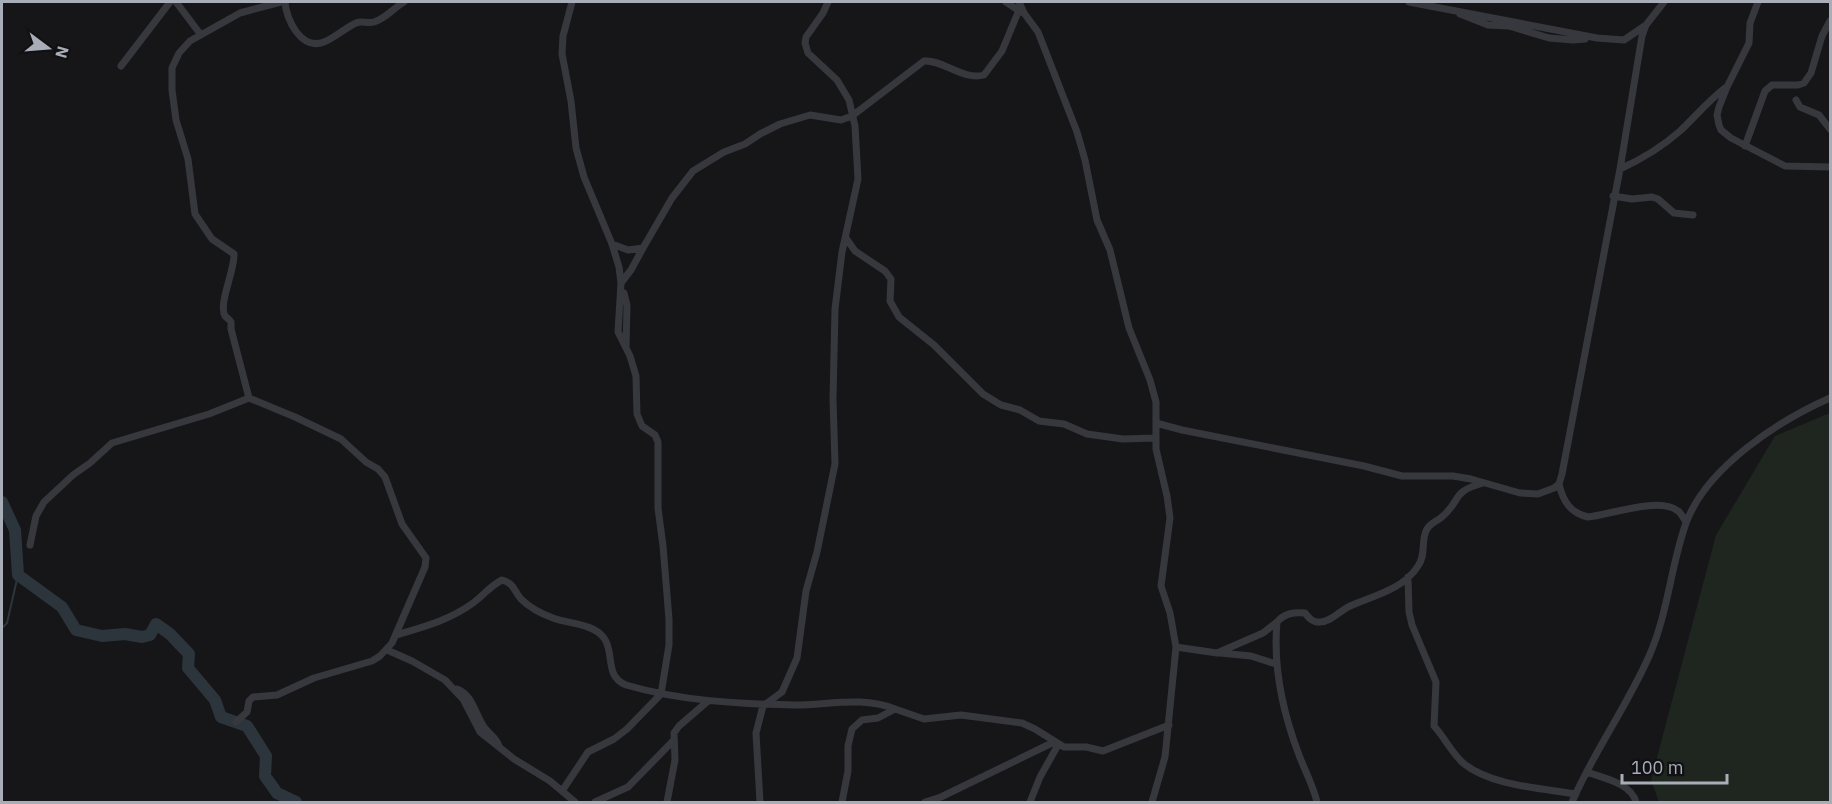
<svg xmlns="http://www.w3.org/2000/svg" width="1832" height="804" font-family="'IBM Plex Sans',sans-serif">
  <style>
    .green { fill: #1e261f }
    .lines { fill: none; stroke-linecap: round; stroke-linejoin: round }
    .stream { stroke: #2c353c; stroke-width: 2 }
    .river { stroke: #2c353c; stroke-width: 12 }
    .minor { stroke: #37383d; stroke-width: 7 }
  </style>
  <rect width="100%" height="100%" fill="#161618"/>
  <path class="green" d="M1830 413V802H1659L1651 780 1716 535 1775 436Z"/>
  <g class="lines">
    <path class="stream" d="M2 628 7 623 18 575"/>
    <path class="river" d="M2 502 15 530 18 575 62 607 76 630 102 636 125 634 142 637 150 635 156 624 170 634 189 654 188 668 215 700 221 717 247 726 266 756 265 776 277 793 296 802"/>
    <path class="minor" d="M176 2 201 35
      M285 2C286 19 301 51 324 42 335 38 345 28 356 23 362 20 367 24 374 22 385 19 395 7 404 2
      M1006 2 1021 12
      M1019 2 1024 13 1038 32 1077 132 1085 160 1097 220 1110 250 1129 328 1150 380 1156 402V449L1167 496 1170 518 1161 586 1170 613 1176 647 1165 757 1152 802
      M1409 2 1597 38 1624 40 1646 25 1664 2
      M1758 2 1750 23 1749 43 1727 87 1719 107 1717 115 1719 125 1721 130 1731 138 1785 166 1830 167
      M1460 14 1488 25 1509 26 1549 38 1573 40 1585 39
      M121 66 170 2
      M1796 100 1800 107 1819 115 1830 129
      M1745 146 1765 91 1772 85H1798L1804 83 1811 73 1822 36 1830 21
      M1620 169C1642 159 1662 147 1680 131 1695 117 1708 101 1725 88
      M1613 196 1632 199 1652 197 1658 199 1674 213 1693 215
      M846 238 855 251 885 271 891 279 890 301 899 317 934 345 983 394 1001 405 1020 410 1039 421 1064 424 1087 434 1123 439 1155 438
      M612 244 628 250 643 248 672 198 693 171 724 152 745 144 760 134 780 124 810 115 841 120 852 116 924 61C942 59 963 81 984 75L1002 51 1019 10
      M621 283 631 270 643 248
      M624 293 627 305 626 347
      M249 398 231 329V322C230 320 227 318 225 316 218 304 235 270 234 254L212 239 195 214 188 159 176 120 172 90V68L179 53 190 41 240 13 281 2
      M1156 423 1182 430 1364 466 1402 476H1453L1471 479 1520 493 1538 494 1554 488 1559 484 1562 474 1620 169 1642 36 1646 25
      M1559 484C1563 501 1570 513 1588 517 1609 515 1660 496 1678 511 1681 513 1684 519 1686 522
      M30 545 36 516 44 502 73 475 90 463 112 443 209 414 249 398 295 417 341 439 366 462 378 469 385 477 402 524 426 558 425 567 392 643 380 656 372 661 314 678 277 695 253 697 249 701 247 712 236 722
      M1408 577 1409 612 1412 625 1436 682 1434 726C1445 738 1451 752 1463 763 1491 786 1541 788 1576 794
      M396 635C423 627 450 620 473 603 484 595 490 586 502 580 515 584 513 590 521 599 529 607 542 614 553 618 568 624 593 623 604 638 615 653 604 676 626 685 681 701 738 704 795 705 829 705 862 696 895 709
      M1176 647 1217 653 1263 633 1277 622
      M387 650 412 661 445 680 463 699 480 732 514 759 550 781 575 802
      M1220 653 1251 656 1276 664
      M457 689C473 695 475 714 484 727 489 734 496 737 499 746
      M1587 772C1603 778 1631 783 1636 802
      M562 791 588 752 614 739 627 729 661 694 669 645V619L663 546 658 508V442L655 435 642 426 637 414 636 376 630 356 618 332 621 283 619 267 612 244 584 177 576 148 571 101 562 54 563 36 572 2
      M595 802 628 787 673 741
      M667 802 675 760 674 733 679 726 708 701
      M760 802 756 733 763 706 782 692 797 658 806 591 817 552 835 464 833 399 835 309 842 252 858 179 855 126 849 100 837 80 808 53 805 43 806 37 823 13 828 2
      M842 802 848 771V746L852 729 862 720 878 718 895 709 924 719 961 715 1022 723 1035 729 1064 747H1086L1103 751 1169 725
      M925 802 941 797 1054 742
      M1030 802 1040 777 1058 745
      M1317 802C1313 785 1305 771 1299 755 1283 713 1273 666 1277 622 1285 613 1294 612 1305 613 1309 618 1313 623 1320 622 1330 622 1339 612 1348 607 1372 596 1403 590 1418 566 1426 555 1421 543 1426 531 1429 523 1437 522 1443 516 1462 499 1451 492 1483 483
      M1572 802C1594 751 1628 705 1650 654 1668 612 1671 565 1686 523 1707 467 1778 421 1830 398"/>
  </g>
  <rect width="1832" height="804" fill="none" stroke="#a8adb8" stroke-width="6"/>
  <g transform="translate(48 48) rotate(106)" stroke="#111113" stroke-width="4.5" paint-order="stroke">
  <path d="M0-4.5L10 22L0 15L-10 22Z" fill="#a8adb8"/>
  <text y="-9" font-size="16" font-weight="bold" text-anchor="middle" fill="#a8adb8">N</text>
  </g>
  <path d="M1622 774v9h105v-9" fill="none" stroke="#a8adb8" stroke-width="3"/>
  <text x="1631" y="774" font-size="18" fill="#a8adb8" stroke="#111113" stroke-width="4.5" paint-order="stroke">100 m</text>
</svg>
